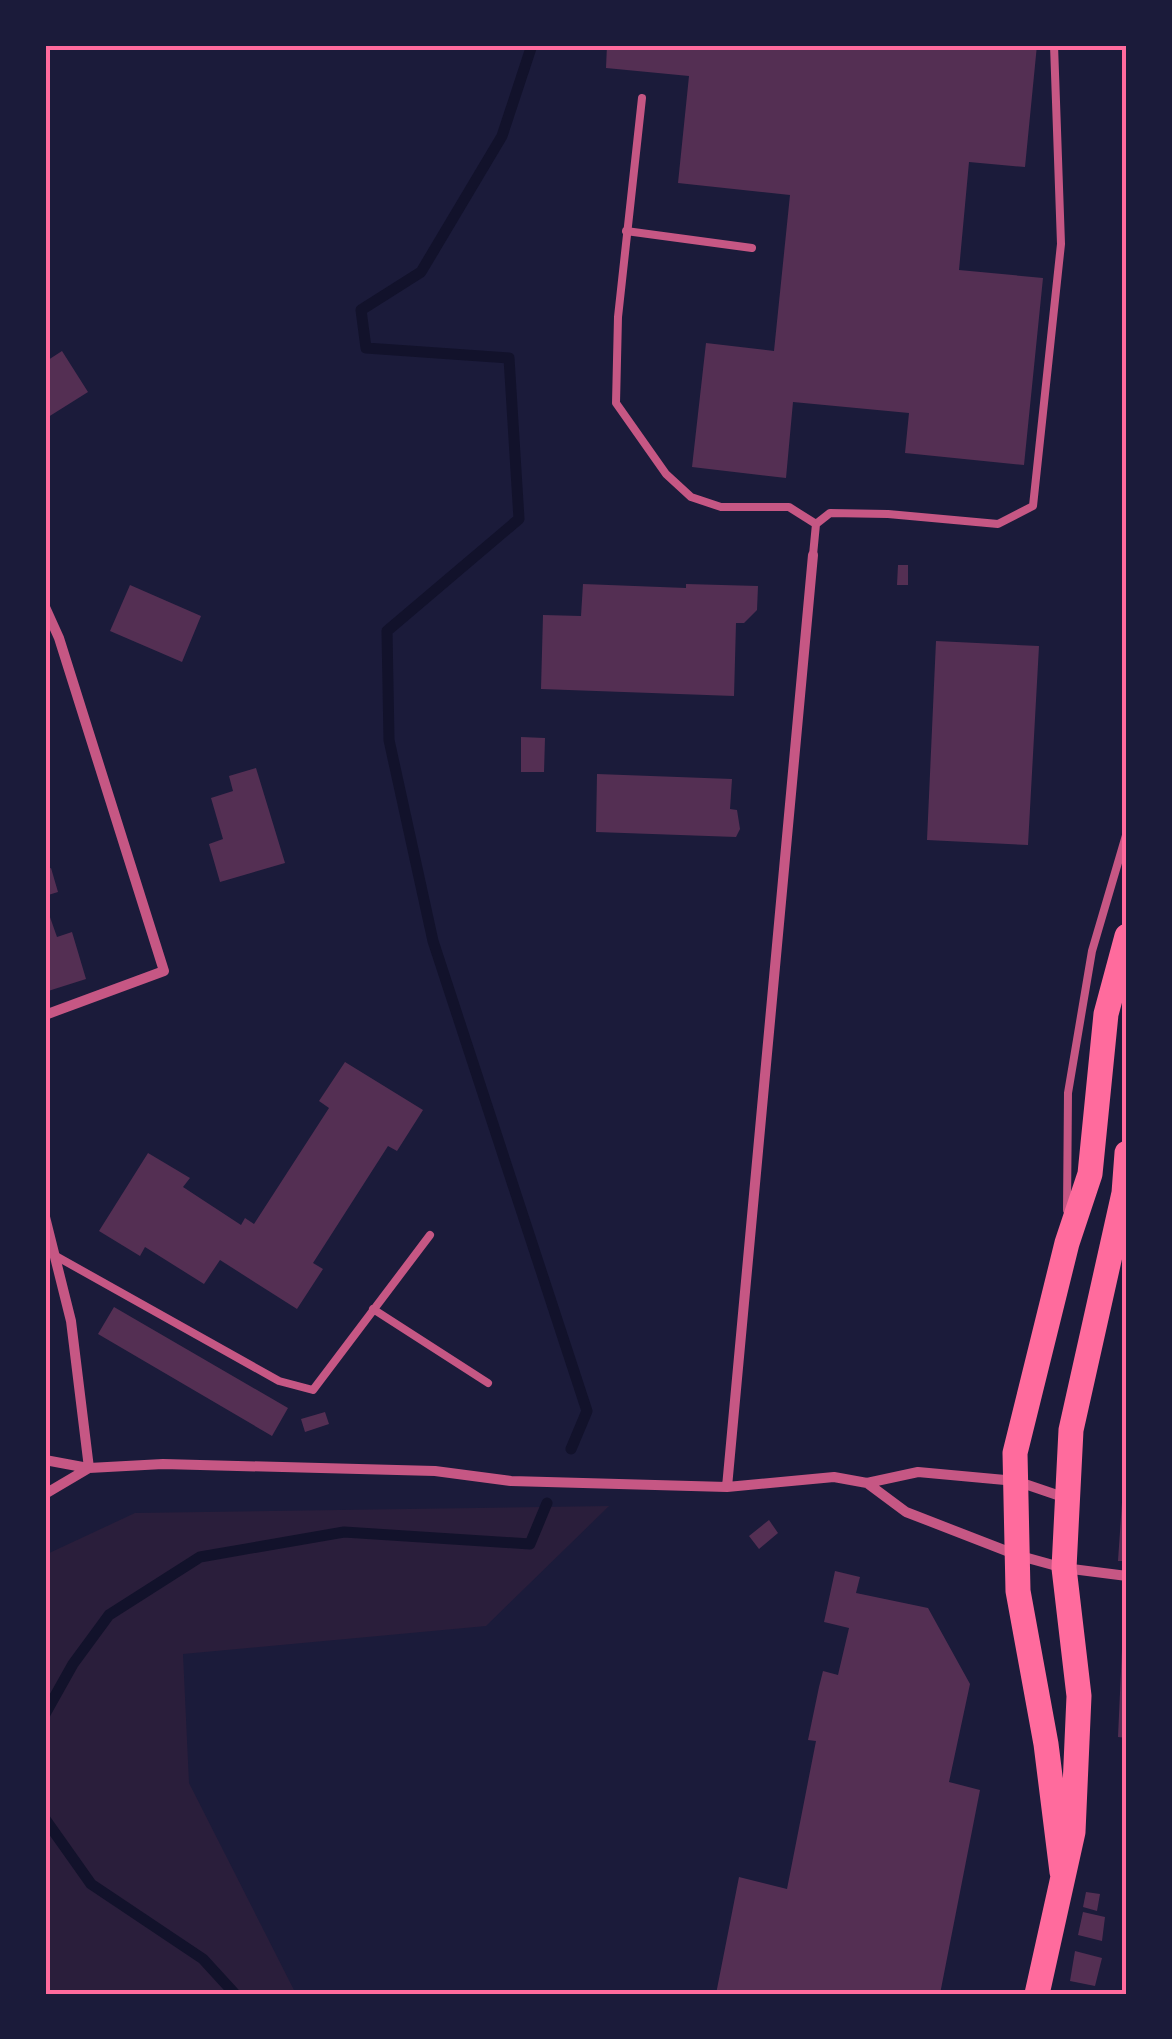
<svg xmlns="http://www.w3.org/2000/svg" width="1172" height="2039" font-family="Raleway,sans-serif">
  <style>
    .green { fill: #2a1e3b }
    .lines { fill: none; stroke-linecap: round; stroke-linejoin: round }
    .stream { stroke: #12122b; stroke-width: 11 }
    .building { fill: #542f53 }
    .service { stroke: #c65784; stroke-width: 8 }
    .minor { stroke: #c65784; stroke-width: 10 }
    .primary { stroke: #ff6b9d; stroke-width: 25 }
    .neatline { fill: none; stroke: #ff6b9d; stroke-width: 4 }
  </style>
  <rect width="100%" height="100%" fill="#1b1b3a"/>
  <path class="green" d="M609 1506 486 1626 183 1654 189 1783 296 1994H45V1555L135 1513Z"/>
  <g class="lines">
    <path class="stream" d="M532 45 502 136 421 272 361 310 366 348 509 358 519 519 387 631 389 740 433 941 587 1411 571 1449
      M45 1714 73 1664 109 1615 200 1557 344 1532 530 1544 547 1503
      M45 1819 91 1884 203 1959 235 1994"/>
  </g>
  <path class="building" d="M607 45H1037L1025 167 969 162 959 270 1043 278 1024 465 905 453 909 413 793 402 786 478 692 467 706 343 774 351 790 195 678 183 689 76 606 68Z
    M62 351 88 392 45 419V362Z
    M898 565H908V585H897Z
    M583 584 686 588V584L758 586 757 610 744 623H736L734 696 541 689 543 615 581 616Z
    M130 585 201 616 182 662 110 631Z
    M936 641 1039 646 1028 845 927 840Z
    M521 737 545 738 544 772H521Z
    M256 768 285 863 220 882 209 844 223 839 211 798 233 791 229 776Z
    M597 774 732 779 730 809 737 810 740 829 736 837 596 832Z
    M51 868 58 892 45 896V870Z
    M45 903 57 937 72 932 86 979 45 992Z
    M345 1062 423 1110 397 1151 388 1146 313 1263 323 1269 297 1309 220 1260 204 1284 145 1247 140 1256 99 1231 148 1153 190 1178 183 1187 241 1225 245 1218 254 1224 329 1108 319 1101Z
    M114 1307 288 1408 272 1436 98 1334Z
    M325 1412 329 1424 305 1432 301 1419Z
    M1124 1473H1127V1561H1118Z
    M769 1520 778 1533 759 1549 749 1536Z
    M835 1571 860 1577 856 1593 928 1608 970 1684 949 1782 980 1790 940 1994H716L739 1877 787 1889 816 1741 808 1740 819 1687 823 1671 838 1675 849 1628 824 1622Z
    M1124 1604H1127V1738L1118 1737Z
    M1086 1892 1100 1894 1097 1911 1083 1907Z
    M1083 1912 1105 1917 1102 1941 1078 1935Z
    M1075 1951 1102 1958 1095 1986 1070 1981Z"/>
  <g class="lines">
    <path class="service" d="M642 98 618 317 616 403 666 474 691 497 721 507H789L816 524
      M626 231 752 248
      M813 555 816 524 830 513 888 514 998 524 1033 506 1061 244 1054 45
      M1067 1210 1068 1093 1092 951 1127 832
      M54 1255 279 1381 313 1390 430 1235
      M373 1309 488 1383"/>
    <path class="minor" d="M45 607 59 638 164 971 45 1015
      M45 1217 71 1321 89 1468
      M45 1460 88 1468
      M867 1483 906 1512 1017 1555 1064 1568 1127 1576
      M727 1487 813 555
      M45 1494 89 1468 163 1464 435 1471 511 1481 727 1487 834 1477 867 1483 918 1472 1016 1481 1066 1498"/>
    <path class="primary" d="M1062 1872 1046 1744 1018 1591 1015 1453 1067 1243 1090 1174 1106 1014 1127 936
      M1037 1994 1073 1832 1079 1696 1064 1568 1071 1430 1124 1193 1127 1153"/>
  </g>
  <rect width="1172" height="2039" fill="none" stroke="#1b1b3a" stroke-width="95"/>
  <rect x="48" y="48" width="1076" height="1944" class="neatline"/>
</svg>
